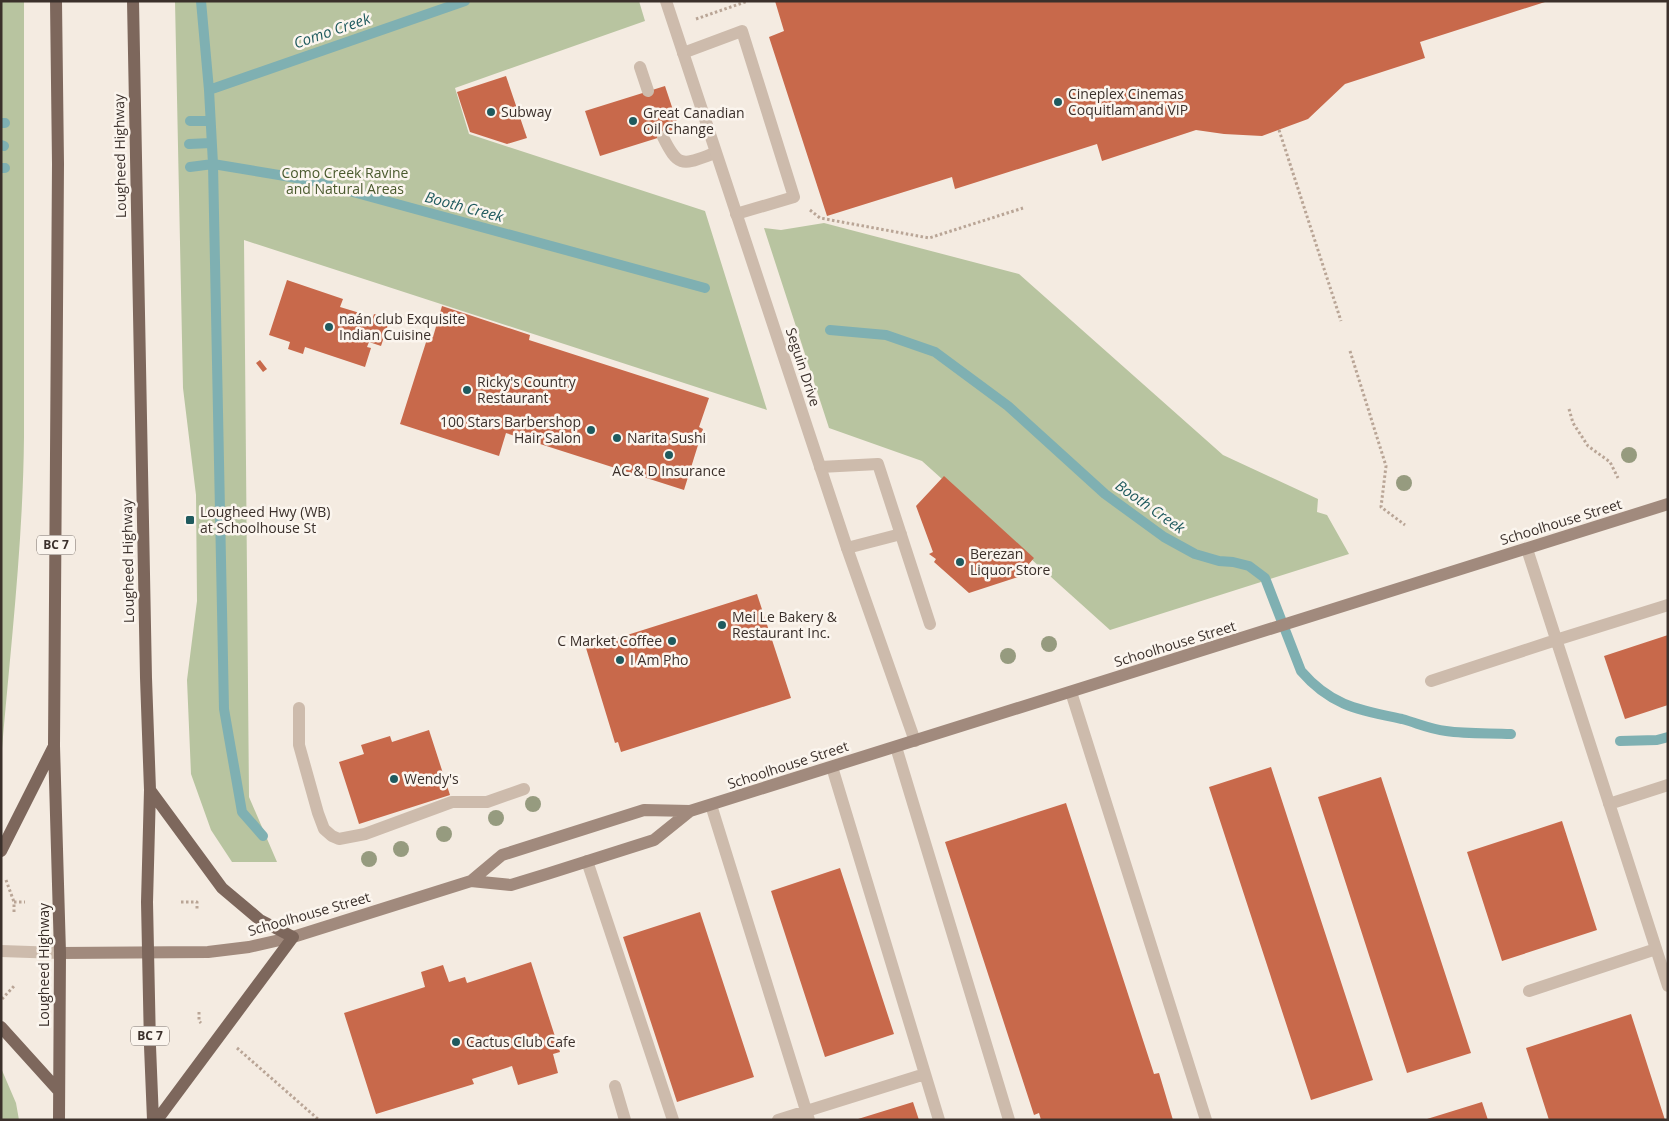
<svg xmlns="http://www.w3.org/2000/svg" width="1669" height="1121" font-family="'Open Sans',sans-serif">
  <style>
    .green { fill: #b8c4a0 }
    .lines { fill: none; stroke-linecap: round; stroke-linejoin: round }
    .stream { stroke: #7fb0b2; stroke-width: 10 }
    .building { fill: #c8694b }
    .path { stroke: #b9a596; stroke-width: 3; stroke-dasharray: 2.5 2.5; stroke-linecap: butt }
    .lane { stroke: #cdbbac; stroke-width: 12 }
    .street { stroke: #cdbbac; stroke-width: 12 }
    .secondary { stroke: #a18a7d; stroke-width: 12 }
    .primary { stroke: #7d675c; stroke-width: 12 }
    .tree { fill: #969b7f }
    .poi-dot { fill: #1f5a5e; stroke: #fbf5ee; stroke-width: 2 }
    .labels { text-anchor: middle; stroke-width: 5; stroke-linejoin: round; paint-order: stroke }
    .shield { fill: #fbf5ee; stroke: #756b66; stroke-width: 1 }
    .shield-label { font-size: 12px; font-weight: bold; fill: #3b302b }
    .poi-label { font-size: 14px; fill: #3b302b; stroke: #fbf5ee; text-anchor: start }
    .street-label { font-size: 14px; fill: #3b302b; stroke: #fbf5ee }
    .park-label { font-size: 14px; fill: #4a5a2e; stroke: #fbf5ee }
    .water-label { font-size: 15px; font-style: italic; fill: #1f5a5e; stroke: #fbf5ee }
  </style>
  <rect width="100%" height="100%" fill="#f4ebe1"/>
  <path class="green" d="M1 1H24V437C23 545 10 652 1 760Z
    M175 1H639L645 21 455 88 469 134 705 211 767 410 244 240 249 797 277 862H232L211 830 191 774 187 680 197 601 196 495 183 388Z
    M824 223 1019 274 1223 455 1318 499 1317 512 1327 515 1349 554 1110 630 922 461 829 428 764 228 781 230Z
    M1 1068 16 1103 19 1120H1Z"/>
  <g class="lines">
    <path class="stream" d="M201 1 209 90 213 164 224 709 242 812 263 836
      M209 90 465 1
      M190 121H210
      M1 123H5
      M189 144 211 143
      M1 145 4 146
      M190 167 213 164 309 180 705 288
      M1 168H5
      M830 330 886 335 935 352 1008 406 1105 494 1164 537 1195 554 1219 561 1233 562 1249 566 1265 578 1301 671C1331 706 1359 710 1402 719 1417 723 1430 729 1446 731 1467 734 1489 733 1511 734
      M1620 741 1657 740 1668 737"/>
  </g>
  <path class="building" d="M775 1H1545V2L1420 42 1425 58 1345 84 1308 119 1262 136 1224 134 1196 130 1102 161 1097 144 955 189 952 177 827 216 769 37 784 31Z
    M506 76 527 138 507 144 470 132 457 92Z
    M665 86 680 131 600 156 585 111Z
    M287 280 343 299 340 307 373 317 374 314 390 319 381 346 369 342 367 347 371 348 365 367 305 347 303 354 288 349 290 342 269 335Z
    M442 306 530 335 529 340 709 398 699 427 703 429 684 490 506 433 499 456 400 424 428 336 433 337Z
    M260 360 267 369 263 372 256 363Z
    M944 476 1034 558 1028 565V568L1019 571 1021 576 969 593 934 562 936 559 929 554 933 552 916 506Z
    M757 594 791 698 621 752 618 742 615 743 586 648Z
    M1668 635V705L1625 719 1604 656Z
    M429 730 450 795 359 824 339 762 364 754 361 745 390 736 392 742Z
    M1271 767 1373 1080 1311 1100 1209 787Z
    M1381 777 1471 1053 1407 1073 1318 797Z
    M1066 803 1154 1074 1159 1073 1173 1120H1041L1039 1113 1034 1115 945 842Z
    M1562 821 1597 930 1502 961 1467 852Z
    M840 868 894 1034 825 1057 771 891Z
    M700 912 754 1077 677 1102 623 937Z
    M531 962 560 1052 553 1054 558 1073 518 1085 512 1066 472 1079 474 1084 376 1114 344 1013 425 987 421 972 443 965 449 982 465 977 467 983Z
    M1631 1014 1665 1120H1549L1526 1048Z
    M913 1102 919 1120H859L858 1119Z
    M1482 1102 1488 1120H1427V1119Z"/>
  <g class="lines">
    <path class="path" d="M696 19 748 1
      M1279 130 1341 321
      M810 210 820 218 929 238 1023 208
      M1350 351 1386 466 1381 507 1405 525
      M1569 409 1573 423 1588 446 1610 462 1618 478
      M6 880 14 902
      M181 902H197V911
      M14 912V902H25
      M2 999 15 985
      M199 1012V1021L201 1023
      M237 1048 319 1120"/>
    <path class="lane" d="M683 53 742 31 794 197 736 214
      M640 67 648 91
      M663 137C679 170 684 164 715 153
      M820 467 878 464 930 624
      M847 548 901 534
      M1527 549 1668 986
      M1431 681 1556 640 1668 605
      M1071 692 1206 1120
      M299 708V745L318 813 324 829 332 836 339 839 365 834 452 802H487L524 789
      M896 747 1009 1120
      M832 767 939 1120
      M1609 804 1668 785
      M711 805 809 1120
      M587 861 673 1120
      M1529 991 1656 949
      M615 1086 625 1120
      M778 1120 925 1074"/>
    <path class="street" d="M666 1 847 548 915 741
      M1 951 60 953"/>
    <path class="secondary" d="M471 881 502 855 644 810 690 811 1668 504
      M60 953 208 952 249 947 293 937 471 881 511 885 547 874 654 840 690 811"/>
    <path class="primary" d="M56 1 58 164 54 746 60 953 59 1120
      M133 1 146 678 150 790 147 902 150 1046 153 1120
      M150 790 222 888 260 920 293 937 157 1120
      M1 851 53 748
      M1 1027 58 1090"/>
  </g>
  <g class="tree">
    <circle cx="1629" cy="455" r="8"/>
    <circle cx="1404" cy="483" r="8"/>
    <circle cx="1049" cy="644" r="8"/>
    <circle cx="1008" cy="656" r="8"/>
    <circle cx="533" cy="804" r="8"/>
    <circle cx="496" cy="818" r="8"/>
    <circle cx="444" cy="834" r="8"/>
    <circle cx="401" cy="849" r="8"/>
    <circle cx="369" cy="859" r="8"/>
  </g>
  <g class="poi-dot">
    <circle cx="1058" cy="102" r="5"/>
    <circle cx="491" cy="112" r="5"/>
    <circle cx="633" cy="121" r="5"/>
    <circle cx="329" cy="327" r="5"/>
    <circle cx="467" cy="390" r="5"/>
    <circle cx="591" cy="430" r="5"/>
    <circle cx="617" cy="438" r="5"/>
    <circle cx="669" cy="455" r="5"/>
    <rect x="185" y="515" width="10" height="10" rx="2.5"/>
    <circle cx="960" cy="562" r="5"/>
    <circle cx="722" cy="625" r="5"/>
    <circle cx="672" cy="641" r="5"/>
    <circle cx="620" cy="660" r="5"/>
    <circle cx="394" cy="779" r="5"/>
    <circle cx="456" cy="1042" r="5"/>
  </g>
  <g class="labels">
    <g class="shield">
      <rect x="37" y="535.5" width="38" height="19" rx="4"/>
      <rect x="131" y="1026.5" width="38" height="19" rx="4"/>
    </g>
    <g class="shield-label">
      <text x="56" y="549">BC 7</text>
      <text x="150" y="1040">BC 7</text>
    </g>
    <g class="poi-label">
      <text x="1068" y="99">Cineplex Cinemas<tspan x="1068" dy="16">Coquitlam and VIP</tspan></text>
      <text x="501" y="117">Subway</text>
      <text x="643" y="118">Great Canadian<tspan x="643" dy="16">Oil Change</tspan></text>
      <text x="339" y="324">naán club Exquisite<tspan x="339" dy="16">Indian Cuisine</tspan></text>
      <text x="477" y="387">Ricky's Country<tspan x="477" dy="16">Restaurant</tspan></text>
      <text x="581" y="427" text-anchor="end">100 Stars Barbershop<tspan x="581" dy="16">Hair Salon</tspan></text>
      <text x="627" y="443">Narita Sushi</text>
      <text x="669" y="476" text-anchor="middle">AC &amp; D Insurance</text>
      <text x="200" y="517">Lougheed Hwy (WB)<tspan x="200" dy="16">at Schoolhouse St</tspan></text>
      <text x="970" y="559">Berezan<tspan x="970" dy="16">Liquor Store</tspan></text>
      <text x="732" y="622">Mei Le Bakery &amp;<tspan x="732" dy="16">Restaurant Inc.</tspan></text>
      <text x="662" y="646" text-anchor="end">C Market Coffee</text>
      <text x="630" y="665">I Am Pho</text>
      <text x="404" y="784">Wendy's</text>
      <text x="466" y="1047">Cactus Club Cafe</text>
    </g>
    <g class="street-label">
      <text transform="translate(120 156) rotate(-91)" y="5">Lougheed Highway</text>
      <text transform="translate(803 367) rotate(72)" y="5">Seguin Drive</text>
      <text transform="translate(1561 522) rotate(-17)" y="5">Schoolhouse Street</text>
      <text transform="translate(128 561) rotate(-91)" y="5">Lougheed Highway</text>
      <text transform="translate(1175 644) rotate(-17)" y="5">Schoolhouse Street</text>
      <text transform="translate(788 765) rotate(-18)" y="5">Schoolhouse Street</text>
      <text transform="translate(309 914) rotate(-16)" y="5">Schoolhouse Street</text>
      <text transform="translate(44 965) rotate(-90)" y="5">Lougheed Highway</text>
    </g>
    <g class="park-label">
      <text x="345" y="178">Como Creek Ravine<tspan x="345" dy="16">and Natural Areas</tspan></text>
    </g>
    <g class="water-label">
      <text transform="translate(332 31) rotate(-19)" y="5">Como Creek</text>
      <text transform="translate(464 207) rotate(15)" y="5">Booth Creek</text>
      <text transform="translate(1150 507) rotate(35)" y="5">Booth Creek</text>
    </g>
  </g>
  <rect width="1669" height="1121" fill="none" stroke="#3b302b" stroke-width="5"/>
</svg>
